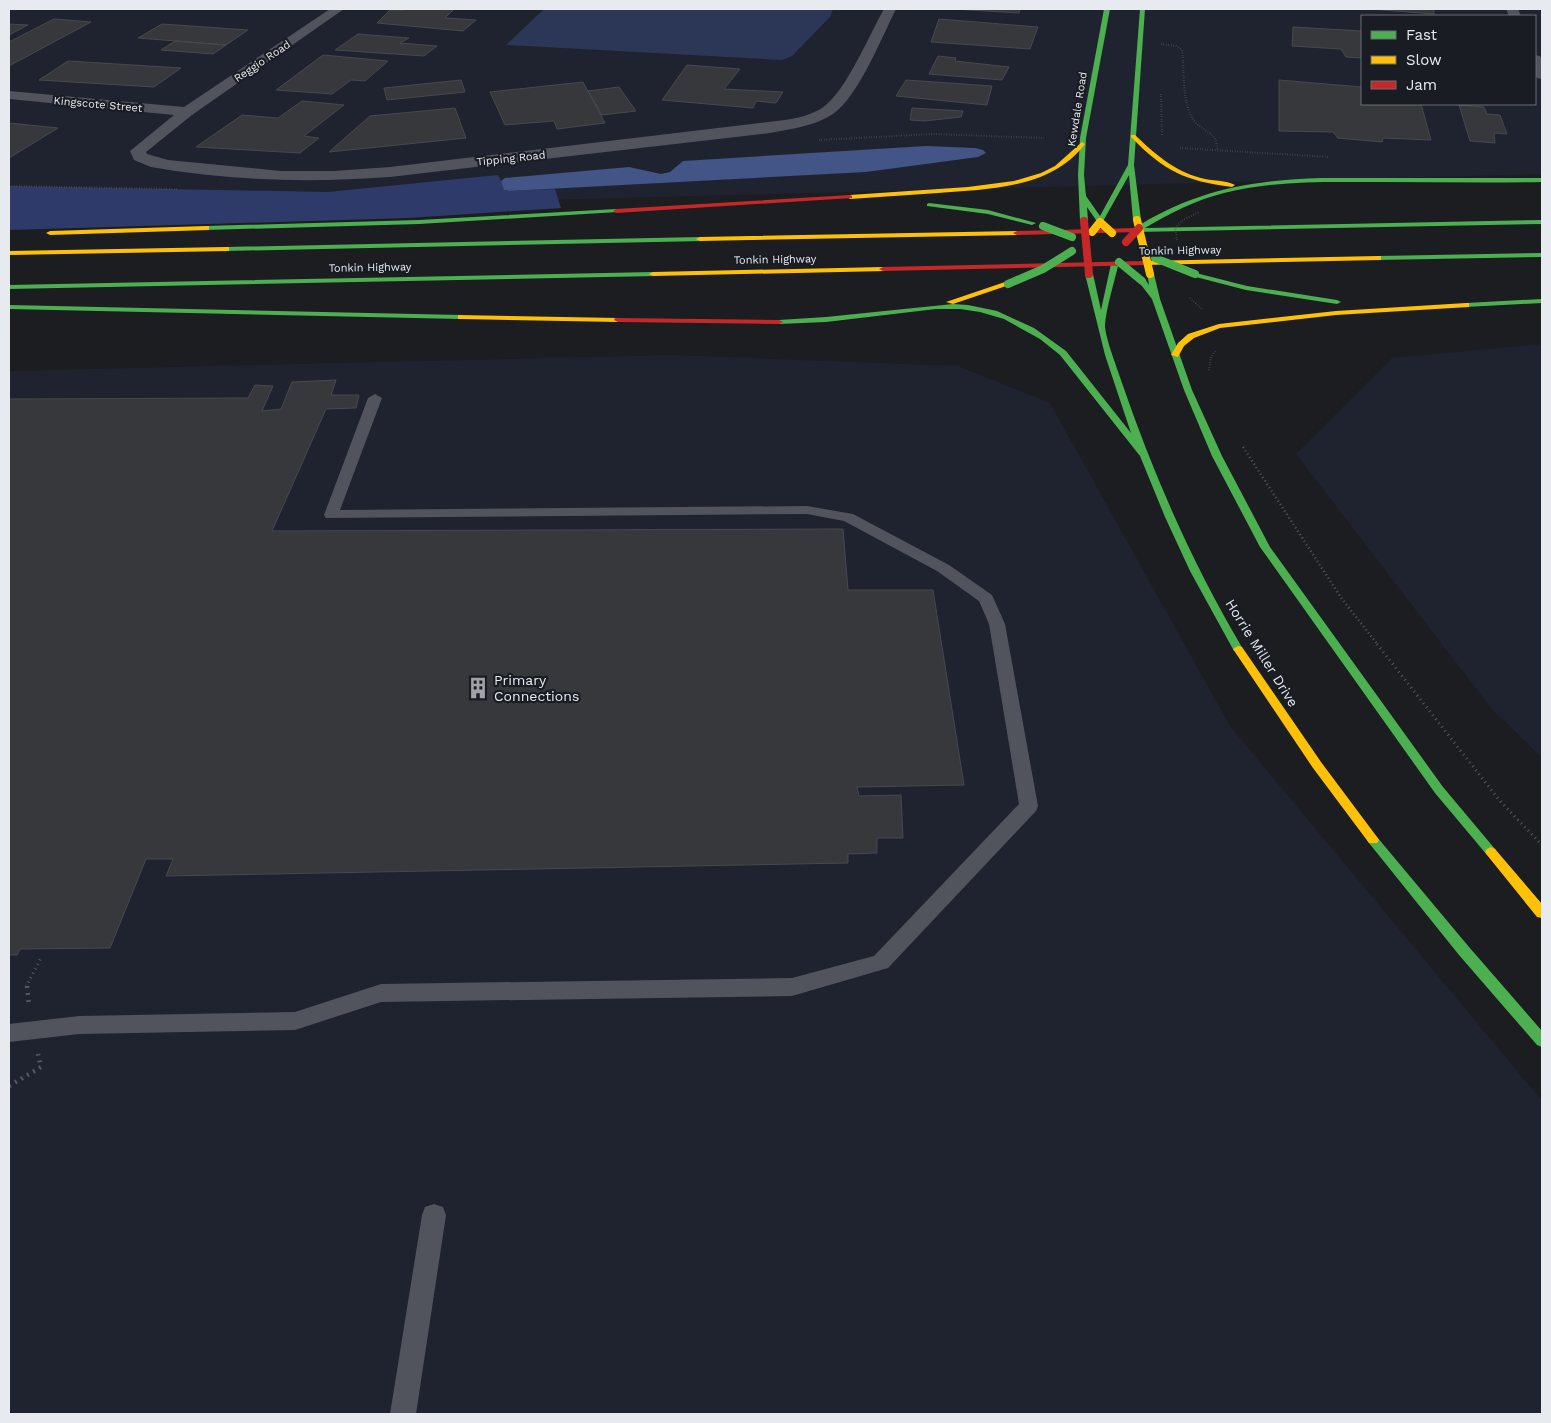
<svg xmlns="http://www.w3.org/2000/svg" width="1551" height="1423" font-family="'Work Sans',sans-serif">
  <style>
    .built { fill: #1e232f; fill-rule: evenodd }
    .green { fill: #2c3757 }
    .forest { fill: #2e3b6a }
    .water { fill: #435486 }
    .building { fill: #36383b; stroke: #47494e }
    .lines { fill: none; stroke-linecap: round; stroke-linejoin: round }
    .path-far3 { stroke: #56585e; stroke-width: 2; stroke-dasharray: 0.5 2; stroke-linecap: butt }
    .path-far2 { stroke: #56585e; stroke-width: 2.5; stroke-dasharray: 1 3; stroke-linecap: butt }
    .path-far1 { stroke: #56585e; stroke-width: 3; stroke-dasharray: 1 4; stroke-linecap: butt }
    .path { stroke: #56585e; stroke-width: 4.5; stroke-dasharray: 2 5; stroke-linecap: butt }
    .lane { fill: #51545c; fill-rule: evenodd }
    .street { fill: #51545c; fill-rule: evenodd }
    .fast { fill: #4caf50; fill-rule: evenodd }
    .slow { fill: #ffc107; fill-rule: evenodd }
    .jam { fill: #c62828; fill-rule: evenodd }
    .path-bridge { stroke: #56585e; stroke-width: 2; stroke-dasharray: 0.5 2; stroke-linecap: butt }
    .fast-bridge { stroke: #4caf50; stroke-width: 8 }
    .slow-bridge { stroke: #ffc107; stroke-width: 8 }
    .jam-bridge { stroke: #c62828; stroke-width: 8 }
    .labels { text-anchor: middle; stroke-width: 4.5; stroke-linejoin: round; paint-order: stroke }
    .far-street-label { font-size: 11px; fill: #e7eaef; stroke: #191c23 }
    .street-label { font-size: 14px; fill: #e7eaef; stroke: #191c23 }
    .poi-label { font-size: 14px; fill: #e7eaef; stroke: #191c23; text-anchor: start }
  </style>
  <rect width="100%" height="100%" fill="#1b1d21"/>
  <path class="built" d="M9 9H1542V174L198 209 9 210ZM1362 16H1535V104H1362Z
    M1542 344V758L1491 708 1296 454 1392 358Z
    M674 355 958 366 1050 403 1230 726 1542 1101V1414H9V371Z"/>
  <path class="green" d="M544 9H833L830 17 792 56 782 60 506 45Z"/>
  <path class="forest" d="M498 175 506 191 555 189 561 208 408 218 9 230V186L328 192Z"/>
  <path class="water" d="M926 146 975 148 983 150 986 153 978 157 866 172 509 191 504 190 501 181 505 178 629 167 661 174 670 172 683 161Z"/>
  <path class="building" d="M405 9H454L445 18 476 20 463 31 377 23 390 10H404Z
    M954 9H1020L1019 13Z
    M1370 9H1434V14Z
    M54 19 91 22 9 66V42Z
    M939 19 1038 27 1030 49 931 42Z
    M9 24 28 25 9 35Z
    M162 24 248 30 226 45 138 38Z
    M1293 27 1362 31V58L1346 57 1341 49 1292 46Z
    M358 34 409 38 400 43 437 46 424 56 335 50Z
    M175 41 226 45 213 54 161 50Z
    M323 55 388 61 365 81 351 80 332 94 276 90Z
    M938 56 956 58 955 61 1009 67 1002 80 929 74Z
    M68 61 181 68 154 87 39 80Z
    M687 65 740 69 724 89 783 92 776 103 756 101 753 108 662 100Z
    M461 80 465 92 387 100 384 88Z
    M906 80 992 86 987 105 896 96Z
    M1279 80 1362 87V104H1421L1431 140 1383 138 1382 142 1338 138 1333 132 1279 131Z
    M583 82 605 123 557 129 554 121 505 125 490 92Z
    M619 87 636 111 602 115 588 91Z
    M302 101 344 105 304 136 319 138 300 153 196 147 242 115 278 118Z
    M1459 105 1484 107 1487 114 1500 115 1507 134 1494 133 1495 143 1470 141Z
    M455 108 466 138 329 152 370 116Z
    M912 108 963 111 961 117 924 121 910 120Z
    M9 123 58 128 9 158Z
    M336 380 331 395H359L356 408 326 409 272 531 843 529 848 590H933L964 785 857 787 859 796 901 795 903 838H877V853L848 854V863L166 876 173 859H146L110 948 20 949 17 955H9V399L248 398 255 385 273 386 262 411 281 409 292 382Z"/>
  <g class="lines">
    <path class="path-far3" d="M1161 44 1176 46 1182 50C1185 72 1181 100 1193 119 1199 128 1210 131 1216 140L1218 150
      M1161 94 1162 135
      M819 140 932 134 1044 138
      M1180 148 1329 157
      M9 186 178 189
      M1190 298 1202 309
      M1209 370 1211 357 1216 350"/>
    <path class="path-far2" d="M1243 447 1342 599 1378 645"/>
    <path class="path-far1" d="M1377 644 1500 801 1542 845
      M26 987 41 958"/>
    <path class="path" d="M27 986 29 1006
      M9 1086 41 1067 38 1054"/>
    <path class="lane" d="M375 394 382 398 340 510 807 506 853 514 949 565 992 595 1005 624 1038 806 1036 811 888 968 792 996 381 1002 295 1030 79 1034 9 1042V1024L79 1016 295 1012 381 984 792 978 874 956 1019 804 989 624 979 601 937 571 844 521 807 514 326 518 324 515 368 398Z
      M434 1204 443 1207 446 1215 416 1414H390L422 1215 425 1207Z"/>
    <path class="street" d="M330 9H344L192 115 146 152 147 154 168 160 281 171H334L390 167 785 120C798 118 811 115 822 108 846 92 869 35 884 9H896C882 37 858 97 833 114 815 126 791 129 770 133L390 177C310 183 230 181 151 167L134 160 130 151 174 115 9 99V91L184 107Z
      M1506 9H1518L1521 16H1509Z
      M1535 55 1540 56 1542 60V79L1537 78 1535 75Z"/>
    <path class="fast" d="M1104 9H1110L1086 138 1084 175 1086 196 1100 216 1128 165 1140 9H1145L1134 165 1141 220 1137 222 1133 220 1129 175 1102 223H1098L1087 207 1088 221 1084 223 1080 221 1078 175 1080 138Z
      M1321 178H1542V182C1488 183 1433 182 1379 182 1327 182 1275 180 1224 193 1196 200 1170 213 1145 228L1542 220V224L1136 232 1132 230C1191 191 1251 180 1321 178Z
      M929 203 988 210 1036 223 1032 225 988 214 927 206V204Z
      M616 209 618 210V212L419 224 206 230 202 228 206 226 419 220Z
      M700 237 704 239 703 241 226 251 222 249 226 247Z
      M1542 253V257L1378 260 1374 258 1378 256Z
      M1111 264 1118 266C1114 283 1106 309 1105 325 1105 338 1118 370 1122 383 1154 476 1193 565 1243 649L1242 651H1234L1190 571 1165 517 1140 456 1060 355 1040 339 1004 319 980 312 960 309H936L826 322 779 324 775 322 779 320 826 317 953 304 968 305 997 311 1034 328 1066 351 1131 433 1105 355 1085 274 1089 272 1093 274 1101 310Z
      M653 272H656V276L9 289V285Z
      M1147 272 1154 274 1160 299 1192 390 1222 456 1270 547 1443 787 1495 849 1497 852 1495 855H1487L1435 793 1260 547 1212 456 1184 390 1152 299 1138 281 1145 279 1149 285Z
      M1192 272 1247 286 1337 300 1341 302 1337 304 1246 290 1192 276Z
      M1542 299V303L1466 307 1462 305 1466 303Z
      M9 305 461 315 465 317 461 319 9 309Z
      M1373 835 1377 837 1469 947 1542 1031V1047L1537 1045 1459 955 1369 843 1367 840 1369 837Z"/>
    <path class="slow" d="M1131 135H1135C1155 154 1174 171 1201 178 1211 181 1227 180 1235 185L1232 187C1185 181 1164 171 1131 137Z
      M1082 142 1085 144C1051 189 989 189 938 193 909 195 879 197 850 199L847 197 850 195 968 187 1014 181 1041 173 1055 166Z
      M206 226H209V230L50 235 46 233 50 231Z
      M1017 231 1021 233 1020 235 700 241 696 239 700 237Z
      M226 247H229V251L9 255V251Z
      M1378 256H1381V260L1144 265 1140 263 1144 261Z
      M883 267H886V271L653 276 649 274 653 272Z
      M1005 282 1012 284 953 304 946 302Z
      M1466 303H1469V307L1336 315 1220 328 1194 338 1184 346 1178 357 1171 355 1178 343 1188 334 1219 324 1336 311Z
      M458 315 618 318 622 320 618 322 461 319H458Z
      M1238 646 1242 647 1321 762 1377 837 1379 840 1377 843H1369L1313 768 1233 649Z
      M1491 847 1495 849 1542 904V918L1537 917 1487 855 1485 852 1487 849Z"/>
    <path class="jam" d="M850 195 852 196V198L616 213 613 211 616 209Z
      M1136 228H1139V232L1017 235 1013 233 1017 231Z
      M1144 261 1148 263 1147 265 883 271 879 269 883 267Z
      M615 318 779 320 783 322 779 324 618 322 614 320Z"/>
    <path class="path-bridge" d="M1177 240 1175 228 1183 220 1199 212"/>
    <path class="fast-bridge" d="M1043 226 1072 237
      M1155 258 1195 274
      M1119 262 1142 281
      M1008 284 1043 269 1072 251"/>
    <path class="slow-bridge" d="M1137 220 1150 274
      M1092 232 1100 222 1112 233"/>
    <path class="jam-bridge" d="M1084 221 1089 274
      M1126 242 1139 228"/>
  </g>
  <defs>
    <g id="building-bare" transform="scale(1.725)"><path d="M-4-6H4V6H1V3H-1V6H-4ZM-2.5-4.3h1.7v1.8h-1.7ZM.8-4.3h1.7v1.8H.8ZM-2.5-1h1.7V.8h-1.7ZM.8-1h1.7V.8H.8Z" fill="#a0a2a7" stroke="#191c23" stroke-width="2.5" paint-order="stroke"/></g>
  </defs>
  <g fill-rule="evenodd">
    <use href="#building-bare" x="478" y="688"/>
  </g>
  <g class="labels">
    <g class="far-street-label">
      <text transform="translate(262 61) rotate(-34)" y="4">Reggio Road</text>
      <text transform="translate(98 104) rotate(5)" y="4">Kingscote Street</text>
      <text transform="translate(1077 109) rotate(-81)" y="4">Kewdale Road</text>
      <text transform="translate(511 158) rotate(-6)" y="4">Tipping Road</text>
      <text transform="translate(1180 250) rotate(-1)" y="4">Tonkin Highway</text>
      <text transform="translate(775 259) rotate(-1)" y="4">Tonkin Highway</text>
      <text transform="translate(370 267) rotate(-1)" y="4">Tonkin Highway</text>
    </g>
    <g class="street-label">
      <text transform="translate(1262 653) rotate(58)" y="5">Horrie Miller Drive</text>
    </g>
    <g class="poi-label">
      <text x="494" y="685">Primary<tspan x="494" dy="16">Connections</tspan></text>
    </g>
  </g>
  <rect width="1551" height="1423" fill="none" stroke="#e7eaef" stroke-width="20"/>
  <rect x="1361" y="15" width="175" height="90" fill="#191c23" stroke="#6b6e75"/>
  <rect x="1371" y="31" width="25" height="8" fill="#4caf50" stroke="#6b6e75"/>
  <text x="1406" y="40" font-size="15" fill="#e7eaef">Fast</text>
  <rect x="1371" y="56" width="25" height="8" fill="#ffc107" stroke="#6b6e75"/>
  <text x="1406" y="65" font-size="15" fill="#e7eaef">Slow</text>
  <rect x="1371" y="81" width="25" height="8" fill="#c62828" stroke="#6b6e75"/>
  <text x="1406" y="90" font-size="15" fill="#e7eaef">Jam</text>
</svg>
